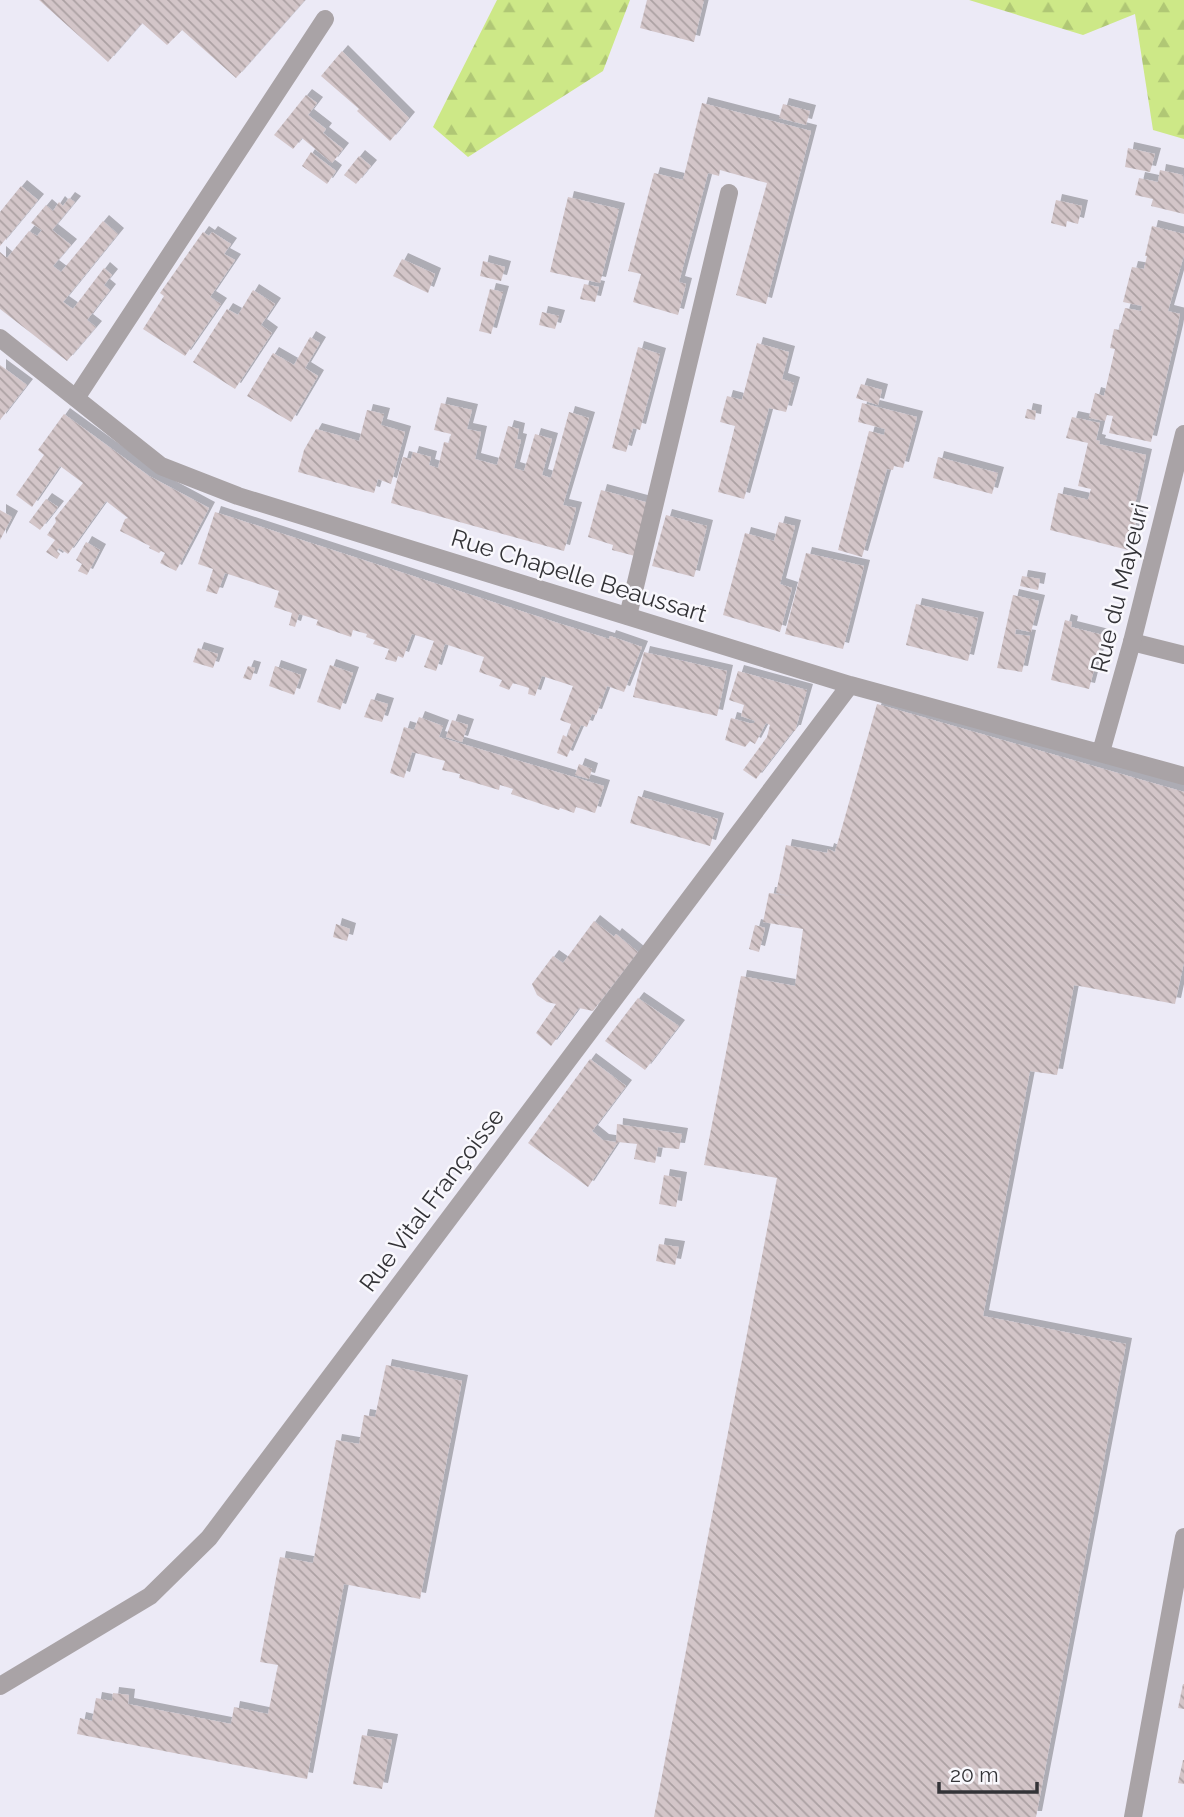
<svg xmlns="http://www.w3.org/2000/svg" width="1184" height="1817" font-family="Raleway,sans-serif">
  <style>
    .forest { fill: url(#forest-firs) }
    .building { fill: url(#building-back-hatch); filter: url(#shadow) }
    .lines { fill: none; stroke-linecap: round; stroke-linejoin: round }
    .service { stroke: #a9a3a6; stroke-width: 18 }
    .minor { stroke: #a9a3a6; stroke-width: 18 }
    .labels { text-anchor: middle; stroke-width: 5; stroke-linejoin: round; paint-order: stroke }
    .street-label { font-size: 24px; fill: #333337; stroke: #f9f8fd }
  </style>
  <defs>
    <pattern id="forest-firs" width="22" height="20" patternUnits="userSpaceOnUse" patternTransform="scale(1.75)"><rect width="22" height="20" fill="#cde887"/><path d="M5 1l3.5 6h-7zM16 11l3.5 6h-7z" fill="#b0c775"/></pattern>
    <pattern id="building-back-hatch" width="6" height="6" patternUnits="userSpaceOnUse" patternTransform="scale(1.75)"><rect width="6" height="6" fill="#d3c5c8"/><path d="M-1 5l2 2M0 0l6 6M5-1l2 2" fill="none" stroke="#aca1a3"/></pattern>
    <filter id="shadow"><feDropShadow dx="6" dy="-6" stdDeviation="0" flood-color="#0004"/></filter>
  </defs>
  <rect width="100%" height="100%" fill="#eceaf6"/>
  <path class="forest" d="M497 0H630L603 71 468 157 433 127Z
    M969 0H1184V139L1153 130 1135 14 1083 35Z"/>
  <path class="building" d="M39 0H305L236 78 182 30 167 45 142 23 108 62Z
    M647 0H704L694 42 640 28Z
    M342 51 409 118 390 141 357 111 359 109 321 76Z
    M306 95 317 103 308 115 326 129 323 133 343 149 332 163 302 138 293 149 274 135Z
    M702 103 811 131 766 304 736 295 767 183 720 170 719 176 708 173 679 282 686 284 678 315 633 302 641 274 628 271 654 173 683 180Z
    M783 104 810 111 806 125 779 118Z
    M1128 148 1155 154 1150 172 1125 167Z
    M311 152 336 171 327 184 302 166Z
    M359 156 371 166 356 184 344 175Z
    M1160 170 1183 175 1184 214 1151 206 1153 199 1135 195 1139 178 1158 182Z
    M21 186 38 200 0 246V212Z
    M568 197 619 209 600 283 550 272Z
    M69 198 75 202 52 230 71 245 53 266 61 272 103 221 118 234 63 302 73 309 104 268 112 275 104 285 110 290 87 320 96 327 67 361 0 309V252L7 258 29 231 37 236 42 230 31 223 46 205 53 211 59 202 63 206Z
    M1056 200 1082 206 1078 224 1067 221 1066 227 1051 223Z
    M1152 226 1184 234V255L1168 311 1180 314 1177 331 1151 442 1109 433 1113 416 1107 415 1105 421 1089 418 1095 393 1104 396 1115 349 1110 348 1114 329 1119 330 1125 308 1141 311 1142 306 1123 302 1132 267 1144 269 1147 256H1145Z
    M203 232 209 236 212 232 231 244 224 254 235 260 210 297 221 304 185 356 143 329 164 296 160 293Z
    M402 259 435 274 428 293 393 276Z
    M483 261 505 267 501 281 480 276Z
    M584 284 599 287 595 302 580 299Z
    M490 289 503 292 491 334 479 331Z
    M253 290 275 304 261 325 272 333 235 389 193 362 227 309 238 315Z
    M542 312 559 316 555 329 539 325Z
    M310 337 320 343 305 368 318 376 291 422 247 396 273 353 294 365Z
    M757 343 789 352 782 379 794 383 786 412 769 408 744 499 718 492 735 426 720 422 727 396 742 400Z
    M638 347 660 354 640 430 633 428 626 452 612 448Z
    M0 365 27 385 0 420Z
    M861 384 882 390 878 405 856 398Z
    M441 403 472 410 467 429 481 432 475 459 497 465 508 426 519 429 517 439 521 440 514 468 524 471 535 434 552 439 542 475 551 478 569 412 589 418 563 505 576 508 564 551 391 503 403 457 411 459 413 452 431 457 429 465 438 468 444 442 449 443 451 434 434 430Z
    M862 403 917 417 903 468 894 466 893 470 887 469 862 557 838 550 869 431 884 435 885 429 858 422Z
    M1027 409 1036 411 1035 420 1025 418Z
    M367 410 384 414 381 425 405 432 391 484 378 479 374 493 298 472 304 450 316 429 359 441Z
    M64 414 149 476 209 508 176 571 160 563 165 553 161 551 159 553 149 548 150 546 120 531 125 519 128 518 106 501 68 554 59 548 57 551 60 554 57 559 46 552 55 540 47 535 56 522 55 518 83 483 60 466 32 507 16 495 44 455 38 450Z
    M1072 417 1100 423 1096 440 1100 441 1099 444 1146 455 1133 513 1138 515 1128 550 1050 530 1058 493 1103 503 1088 500 1091 489 1078 486 1088 443 1066 438Z
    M938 457 998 473 992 494 933 478Z
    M601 490 649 503 635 556 612 550 613 545 588 537Z
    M46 499 58 507 40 530 29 522Z
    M0 510 12 517 0 540Z
    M215 512 561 624 609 639 610 636 642 647 624 692 607 686 596 715 592 714 587 727 581 725 567 757 557 753 563 735 567 737 571 724 560 720 573 686 542 676 535 696 528 694 529 688 513 683 509 690 499 686 502 680 479 672 484 657 445 644 436 671 424 667 434 641 412 634 403 658 398 656 396 662 385 659 389 649 373 644 375 640 366 637 367 634 353 630 351 637 316 625 318 620 299 614 295 627 289 625 292 613 274 607 279 591 225 573 217 594 206 591 213 569 198 564Z
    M666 515 707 526 694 577 652 566Z
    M779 522 795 526 780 584 792 588 780 632 723 615 745 533 774 541Z
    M86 542 100 550 87 575 78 571 82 564 76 560Z
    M806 553 864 566 843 649 785 634Z
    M1022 576 1040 579 1038 590 1020 586Z
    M1013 595 1039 601 1031 632 1016 629 1015 634 1030 636 1022 672 997 668Z
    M916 604 978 618 968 661 906 645Z
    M1065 620 1072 622 1071 627 1103 635 1089 689 1051 680Z
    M198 648 218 654 213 668 193 662Z
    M644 652 727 671 717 716 633 697Z
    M330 665 353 673 340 710 317 702Z
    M248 666 255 668 251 680 243 678Z
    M275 666 301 675 294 695 269 686Z
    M738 671 807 690 795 731H793L756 779 743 770 767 737 770 725 766 723 755 744 750 741 745 747 725 740 731 718 749 723H754L755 721 741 716 744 705 729 700Z
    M371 699 388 704 382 722 364 717Z
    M877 704 1184 792V962L1175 1004 1074 985 1057 1075 1030 1071 983 1316 1126 1344 1036 1817H654L777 1178 704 1165 741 976 795 986 803 929 763 922 769 893 790 896 776 893 786 845 827 853 828 849 835 852Z
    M419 717 443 726 439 737 604 786 595 813 576 807 574 813 560 808 559 810 511 794 513 789 500 785 499 790 459 778 460 774 442 770 445 761 412 752 404 778 390 773 404 727 414 730Z
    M452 720 468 725 462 742 446 737Z
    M579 764 592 769 589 779 575 775Z
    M638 796 718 819 710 846 630 823Z
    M594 921 614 937 616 934 638 952 593 1011 579 1008 551 1046 536 1033 556 1004 547 1002 537 995 532 984 553 956 563 963Z
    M336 924 350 929 347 941 333 937Z
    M755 925 765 928 759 952 749 949Z
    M638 998 679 1026 645 1070 605 1041Z
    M590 1059 626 1086 592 1131 603 1140 616 1142 617 1124 682 1134 679 1149 658 1147 655 1163 634 1159 637 1144 618 1142 588 1187 528 1143Z
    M664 1175 681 1178 676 1207 659 1204Z
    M659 1244 679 1247 675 1265 656 1261Z
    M386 1365 462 1381 420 1599 344 1584 307 1779 77 1734 80 1718 92 1721 96 1698 112 1701 113 1693 129 1695 128 1704 231 1724 234 1707 268 1714 278 1665 260 1662 280 1557 313 1563 336 1440 359 1444 364 1415 375 1417Z
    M1183 1684H1184V1709L1178 1708Z
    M362 1735 392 1740 382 1789 353 1784Z
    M1183 1760H1184V1784L1178 1783Z"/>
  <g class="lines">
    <path class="service" d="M76 398 325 19
      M628 616 729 193
      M1132 642 1184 655
      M1133 1817 1184 1537"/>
    <path class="minor" d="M0 338 161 466 238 496 850 685 1184 776
      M1101 752 1132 642 1184 434
      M0 1686 150 1596 209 1538 850 685"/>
  </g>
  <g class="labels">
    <g class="street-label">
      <text transform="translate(579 576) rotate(17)" y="8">Rue Chapelle Beaussart</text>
      <text transform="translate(1120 588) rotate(-76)" y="8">Rue du Mayeuri</text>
      <text transform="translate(432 1200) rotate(-53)" y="8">Rue Vital Françoisse</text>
    </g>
  </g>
  <path d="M939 1782v10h98v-10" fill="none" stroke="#333337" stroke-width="3.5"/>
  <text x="950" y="1782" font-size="21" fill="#333337" stroke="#f9f8fd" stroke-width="5" paint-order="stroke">20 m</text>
</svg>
